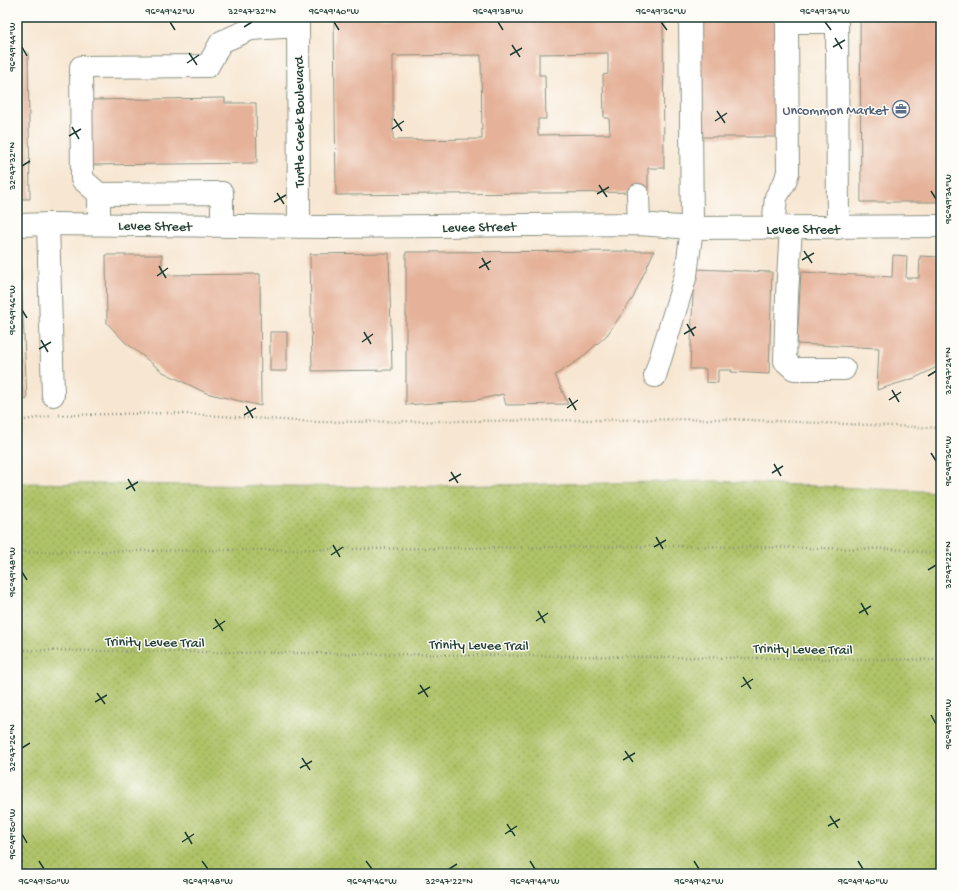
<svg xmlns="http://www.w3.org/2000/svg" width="958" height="891" font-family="'Gochi Hand',sans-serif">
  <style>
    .park { fill: url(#park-dots); stroke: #67804e }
    .building { fill: #e5b198; fill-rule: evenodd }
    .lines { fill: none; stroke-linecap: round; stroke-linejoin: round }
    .minor-casing { stroke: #8b9282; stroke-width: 24 }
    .path { stroke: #8b9282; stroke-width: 2.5; stroke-dasharray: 1 3; stroke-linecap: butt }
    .minor { stroke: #fff; stroke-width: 22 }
    .ticks { fill: none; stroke: #1f3d34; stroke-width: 1.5 }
    .labels { text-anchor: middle; stroke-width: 3; stroke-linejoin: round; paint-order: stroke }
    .service-label { font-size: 14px; fill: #4e5e75; stroke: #fdfcf7; text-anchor: end }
    .street-label { font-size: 14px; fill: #1f3d34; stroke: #fdfcf7 }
    .neatline { fill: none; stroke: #1f3d34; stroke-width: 1.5 }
    .ticks-label { font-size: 10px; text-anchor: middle; fill: #1f3d34 }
  </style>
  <defs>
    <pattern id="park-dots" width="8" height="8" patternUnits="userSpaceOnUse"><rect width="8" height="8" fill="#afc367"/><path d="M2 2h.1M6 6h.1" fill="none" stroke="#8ea056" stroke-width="1.8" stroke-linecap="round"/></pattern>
  </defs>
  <rect width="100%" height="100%" fill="#fdfcf7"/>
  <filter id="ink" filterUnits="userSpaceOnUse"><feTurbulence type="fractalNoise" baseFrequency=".025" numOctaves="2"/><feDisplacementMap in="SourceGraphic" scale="8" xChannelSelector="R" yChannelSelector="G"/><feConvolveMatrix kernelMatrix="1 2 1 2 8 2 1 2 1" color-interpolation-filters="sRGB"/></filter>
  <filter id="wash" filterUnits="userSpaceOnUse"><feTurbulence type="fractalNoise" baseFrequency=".012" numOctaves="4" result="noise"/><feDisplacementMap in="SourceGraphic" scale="16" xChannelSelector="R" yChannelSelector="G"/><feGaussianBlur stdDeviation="0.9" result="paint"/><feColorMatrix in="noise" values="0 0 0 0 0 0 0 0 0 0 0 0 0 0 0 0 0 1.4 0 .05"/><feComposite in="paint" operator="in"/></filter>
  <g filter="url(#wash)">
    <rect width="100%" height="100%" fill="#f7e6d1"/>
    <path class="park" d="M715 481 941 492V874H17V483L383 487Z"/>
    <g id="blocks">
      <path class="building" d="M334 17H663L664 168H648V192L336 195ZM608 53V74L603 75 604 118H609L610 134 538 135V119H546L545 75H539V54ZM481 55 482 139 393 140V56Z
        M700 17H778L779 137H701Z
        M860 17H941V202H861Z
        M17 52H28L30 199H17Z
        M225 98V103H256L257 163 89 165 88 100Z
        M654 251 633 298 607 335 579 360 555 375 568 404 506 405 503 394 477 400 406 405V252Z
        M389 253 392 370 312 371 310 254Z
        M106 255H162V275L260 274 261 406 206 393 163 372 125 342 107 323Z
        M893 255 907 256 906 278H919L920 256 941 257V365L915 378 877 390 879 348 797 344 801 272 892 277Z
        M17 256H20L27 399 17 400Z
        M694 269 772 272 769 374 731 372 732 370H718V383L706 382V369H690Z
        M270 332H287V371H270Z"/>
    </g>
  </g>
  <g filter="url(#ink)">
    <use href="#blocks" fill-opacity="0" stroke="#8b9282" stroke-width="1"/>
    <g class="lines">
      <g class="minor-casing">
        <path id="minor" d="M298 17 299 227
          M837 17 838 228
          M99 194 222 193V226
          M638 195 639 224
          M48 224 53 395
          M99 224V194L82 179 81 67 208 66 221 42 251 29 298 26
          M17 225 51 224 328 227 639 224 692 228 941 226
          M773 228 776 197 785 182 788 172 787 22H837
          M791 228 787 295 785 361 794 369H844
          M655 376 686 275 692 228 690 17"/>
      </g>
      <path class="path" d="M59 415 171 413 316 422 727 419 941 428
        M17 421 52 416
        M17 552 670 546 891 549 941 554
        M17 650 941 660"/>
      <use href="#minor" class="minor"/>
    </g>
  </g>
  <path class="ticks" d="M170 22 175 30M334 22 339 30M498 22 503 30M661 22 667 30M825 22 831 30M244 27 252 22M835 38 842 49M512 45 520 57M22 47 27 56M833 47 845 40M189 53 197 65M510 55 522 48M187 63 199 55M717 111 725 123M394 119 402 131M715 121 727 113M72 127 79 139M392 129 404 121M69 136 81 129M22 166 30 161M599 185 607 197M931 191 936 199M277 193 284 204M597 194 609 187M274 202 286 195M804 251 812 263M482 258 489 270M802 260 814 253M159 266 166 278M479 268 491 261M157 276 168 268M22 310 27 318M687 324 694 336M364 332 371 344M684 334 696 327M41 340 48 352M362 342 373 334M39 349 51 342M928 376 936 371M892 390 899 402M569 398 576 410M889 400 901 392M246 406 253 418M567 408 578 400M244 415 256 408M931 453 936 461M774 464 781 476M451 472 458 483M772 473 783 466M128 479 135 491M449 481 461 474M126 489 138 482M656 537 663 549M333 545 340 557M654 547 666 540M331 555 343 547M928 570 936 565M22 572 27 580M861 603 868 615M538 611 545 623M859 613 871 606M215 619 223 631M536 621 548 613M213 629 225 621M743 677 751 689M420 685 428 697M741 687 753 679M97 693 105 704M418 694 430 687M95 702 107 695M931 715 936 724M22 748 30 743M625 751 633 762M302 758 310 770M623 760 635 753M300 768 312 761M830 816 838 828M507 824 515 836M828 826 840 819M185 832 192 844M22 834 27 843M505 834 517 826M182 842 194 834M39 861 44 869M202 861 208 869M366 861 372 869M530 861 535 869M694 861 699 869M858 861 863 869M449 869 457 864"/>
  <defs>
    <g id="office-ring" transform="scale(0.9)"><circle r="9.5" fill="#fdfcf7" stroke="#5c6f8a" stroke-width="1.5"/><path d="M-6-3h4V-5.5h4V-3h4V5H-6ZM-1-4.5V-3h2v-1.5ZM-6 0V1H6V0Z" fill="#5c6f8a"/></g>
  </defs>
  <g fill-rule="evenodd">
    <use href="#office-ring" x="901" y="109"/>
  </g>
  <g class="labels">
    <g class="service-label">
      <text x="888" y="114">Uncommon Market</text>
    </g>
    <g class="street-label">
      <text transform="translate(298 122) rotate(-90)" y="5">Turtle Creek Boulevard</text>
      <text transform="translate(155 225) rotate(1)" y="5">Levee Street</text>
      <text transform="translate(479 226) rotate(-1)" y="5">Levee Street</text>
      <text x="803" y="233">Levee Street</text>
      <text transform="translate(155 641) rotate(1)" y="5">Trinity Levee Trail</text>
      <text transform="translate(479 644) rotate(1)" y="5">Trinity Levee Trail</text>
      <text transform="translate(803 648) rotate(1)" y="5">Trinity Levee Trail</text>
    </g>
  </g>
  <rect width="958" height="891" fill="none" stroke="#fdfcf7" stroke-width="44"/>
  <rect x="22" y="22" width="914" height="847" class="neatline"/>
  <g class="ticks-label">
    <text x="170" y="14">96°49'42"W</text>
    <text x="252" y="14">32°47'32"N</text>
    <text x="334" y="14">96°49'40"W</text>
    <text x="498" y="14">96°49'38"W</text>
    <text x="661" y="14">96°49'36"W</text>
    <text x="825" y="14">96°49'34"W</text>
    <text transform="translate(11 47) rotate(-90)" y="4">96°49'44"W</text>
    <text transform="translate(11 166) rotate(-90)" y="4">32°47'32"N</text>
    <text transform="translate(947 199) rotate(-90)" y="4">96°49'34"W</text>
    <text transform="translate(11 310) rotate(-90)" y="4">96°49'46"W</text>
    <text transform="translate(947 371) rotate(-90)" y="4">32°47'24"N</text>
    <text transform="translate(947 461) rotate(-90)" y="4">96°49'36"W</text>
    <text transform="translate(947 565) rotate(-90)" y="4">32°47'22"N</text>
    <text transform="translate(11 572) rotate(-90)" y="4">96°49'48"W</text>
    <text transform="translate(947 724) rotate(-90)" y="4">96°49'38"W</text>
    <text transform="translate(11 748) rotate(-90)" y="4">32°47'26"N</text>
    <text transform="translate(11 834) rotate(-90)" y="4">96°49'50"W</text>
    <text x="44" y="884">96°49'50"W</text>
    <text x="208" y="884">96°49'48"W</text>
    <text x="372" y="884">96°49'46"W</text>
    <text x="449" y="884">32°47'22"N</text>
    <text x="535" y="884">96°49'44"W</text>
    <text x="699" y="884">96°49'42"W</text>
    <text x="863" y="884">96°49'40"W</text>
  </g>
</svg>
